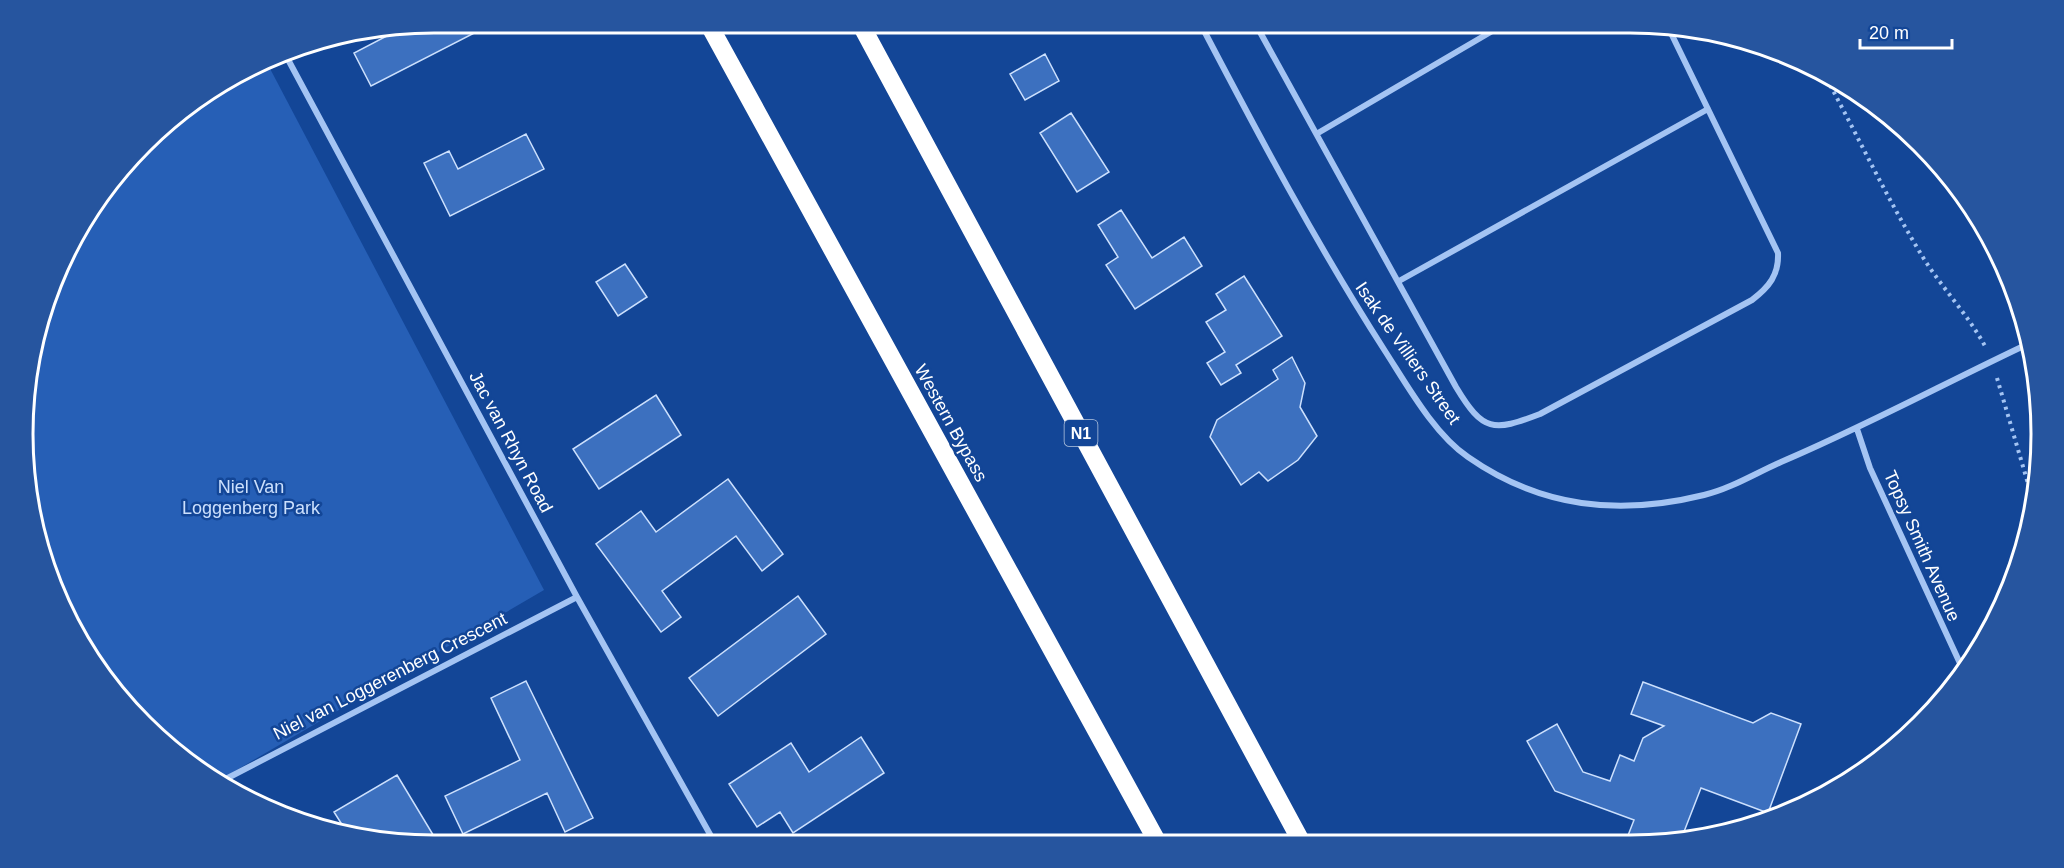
<svg xmlns="http://www.w3.org/2000/svg" width="2064" height="868" font-family="Arial,sans-serif">
  <style>
    .green { fill: #265fb6 }
    .building { fill: #3c70bf; stroke: #cce0fd; stroke-width: 1.5 }
    .lines { fill: none; stroke-linecap: round; stroke-linejoin: round }
    .path { stroke: #a4c4f3; stroke-width: 4; stroke-dasharray: 3 4.5; stroke-linecap: butt }
    .minor { stroke: #a4c4f3; stroke-width: 6 }
    .motorway { stroke: #fff; stroke-width: 18 }
    .labels { text-anchor: middle; stroke-width: 5; stroke-linejoin: round; paint-order: stroke }
    .shield { fill: #134697; stroke: #b8c8e0; stroke-width: 1.5 }
    .shield-label { font-size: 16px; font-weight: bold; fill: #fff }
    .street-label { font-size: 18px; fill: #fff; stroke: #134697 }
    .park-label { font-size: 18px; fill: #cce0fd; stroke: #134697 }
    .rim { fill: none; stroke: #fff; stroke-width: 3 }
  </style>
  <rect width="100%" height="100%" fill="#134697"/>
  <path class="green" d="M266 61 544 590 216 782 163 744 77 639 44 567 26 488 30 354 77 229 163 124 229 77Z"/>
  <path class="building" d="M434 22 486 23 488 26 371 86 354 53 402 28Z
    M1045 54 1059 81 1025 100 1010 74Z
    M1071 113 1109 172 1077 192 1040 133Z
    M526 134 544 169 450 216 424 163 449 151 458 169Z
    M1121 210 1152 258 1184 237 1202 266 1135 309 1106 265 1118 257 1098 225Z
    M625 264 647 297 618 316 596 282Z
    M1244 276 1282 336 1236 365 1241 373 1221 385 1207 363 1225 352 1206 322 1226 310 1216 294Z
    M1292 357 1305 383 1300 407 1317 436 1298 460 1268 481 1259 472 1241 485 1210 437 1217 420 1278 379 1273 370Z
    M656 395 681 435 599 489 573 449Z
    M728 479 783 554 762 571 736 536 662 591 681 617 661 632 596 544 641 511 656 532Z
    M798 596 826 634 718 716 689 678Z
    M526 681 593 818 565 832 547 793 463 834 445 796 520 760 491 698Z
    M1643 682 1753 723 1771 713 1801 724 1768 813 1701 788 1680 842H1637L1627 838 1634 820 1555 791 1527 741 1557 724 1583 772 1610 781 1620 755 1634 761 1643 738 1664 726 1631 714Z
    M861 737 884 773 793 833 780 812 757 827 729 784 791 743 809 772Z
    M397 775 438 843 434 845 346 831 334 812Z"/>
  <g class="lines">
    <path class="path" d="M1823 72C1857 134 1887 199 1924 259 1943 289 1968 315 1985 346
      M1997 378 2034 504"/>
    <path class="minor" d="M1200 23C1258 134 1317 245 1385 351 1407 385 1434 434 1468 457 1541 508 1619 516 1704 495 1730 489 1756 473 1781 462 1866 426 1947 382 2030 343
      M1255 23 1456 387C1483 432 1493 432 1540 414L1752 300C1769 287 1779 275 1778 253L1669 29
      M284 52 577 597 716 845
      M1318 133 1506 23
      M1399 281 1708 109
      M1857 429 1870 468 1964 672
      M218 783 577 597"/>
    <path class="motorway" d="M708 23 1158 843
      M860 23 1302 843"/>
  </g>
  <g class="labels">
    <rect class="shield" x="1064.5" y="420" width="33" height="26" rx="4.5"/>
    <g class="shield-label">
      <text x="1081" y="439">N1</text>
    </g>
    <g class="street-label">
      <text transform="translate(1408 353) rotate(55)" y="6">Isak de Villiers Street</text>
      <text transform="translate(951 423) rotate(61)" y="6">Western Bypass</text>
      <text transform="translate(511 442) rotate(62)" y="6">Jac van Rhyn Road</text>
      <text transform="translate(1922 546) rotate(66)" y="6">Topsy Smith Avenue</text>
      <text transform="translate(390 676) rotate(-27)" y="6">Niel van Loggerenberg Crescent</text>
    </g>
    <g class="park-label">
      <text x="251" y="493">Niel Van<tspan x="251" dy="21">Loggenberg Park</tspan></text>
    </g>
  </g>
  <path d="M0 0H2064V868H0ZM434 33H1630A401 401 0 0 1 2031 434V434A401 401 0 0 1 1630 835H434A401 401 0 0 1 33 434V434A401 401 0 0 1 434 33Z" fill="#26559f" fill-rule="evenodd"/>
  <path class="rim" d="M434 33H1630A401 401 0 0 1 2031 434V434A401 401 0 0 1 1630 835H434A401 401 0 0 1 33 434V434A401 401 0 0 1 434 33Z"/>
  <path d="M1860 39v9h92v-9" fill="none" stroke="#ffffff" stroke-width="3"/>
  <text x="1869" y="39" font-size="18" fill="#ffffff" stroke="#134697" stroke-width="4.5" paint-order="stroke">20 m</text>
</svg>
